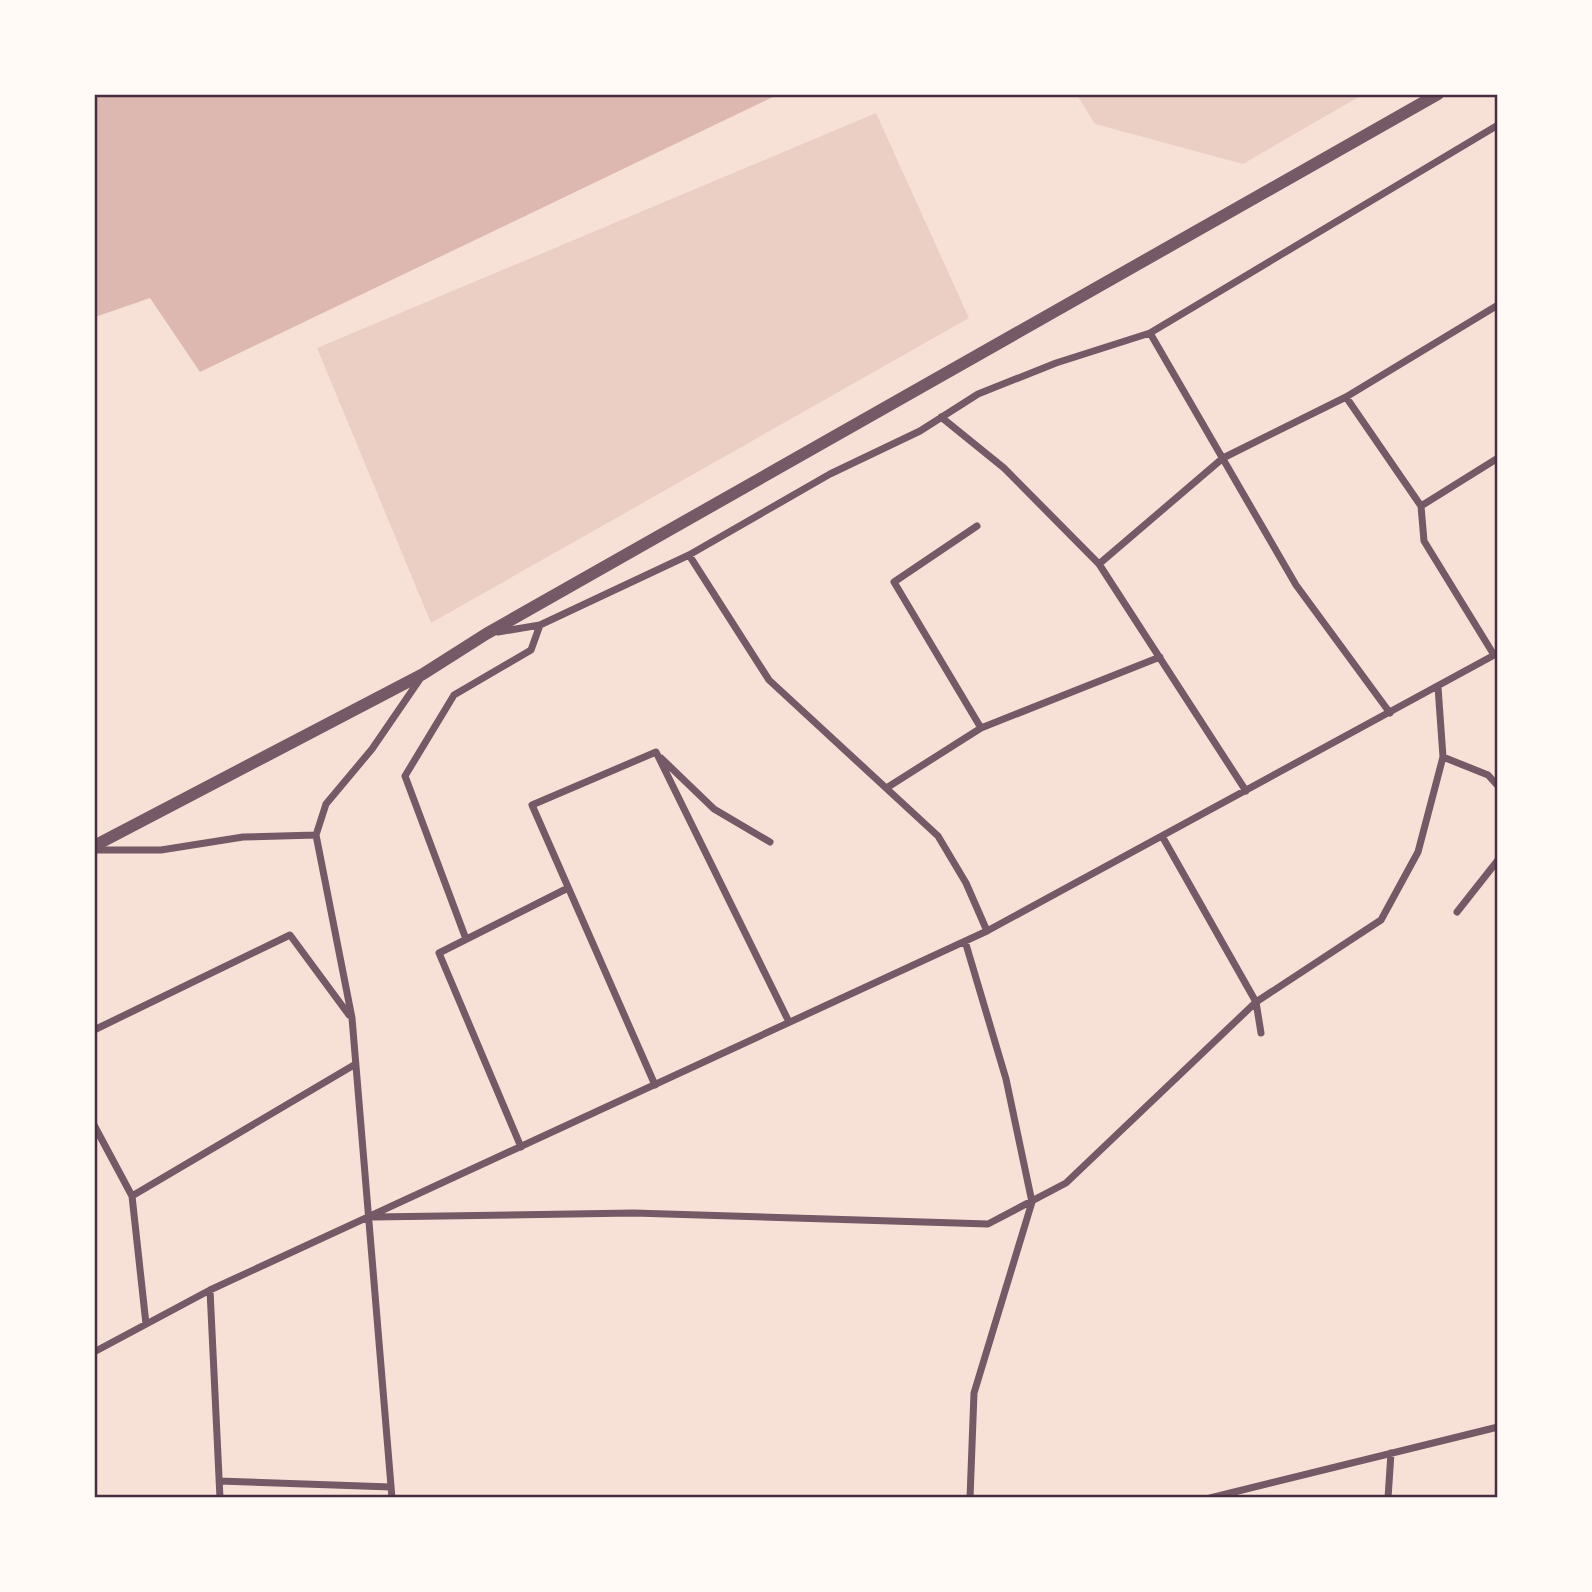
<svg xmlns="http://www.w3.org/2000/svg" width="1592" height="1592" font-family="Karla,sans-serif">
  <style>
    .green { fill: #ebcfc5 }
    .water { fill: #dcb8b0 }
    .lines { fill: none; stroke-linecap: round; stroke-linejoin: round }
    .minor { stroke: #755966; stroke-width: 7 }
    .tertiary { stroke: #755966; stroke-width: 12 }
    .neatline { fill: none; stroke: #4a2c40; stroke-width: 2.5 }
  </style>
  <rect width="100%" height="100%" fill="#f7e1d7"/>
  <path class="green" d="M1077 95H1362L1243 164 1095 124Z
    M876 113 969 318 431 623 317 348Z"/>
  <path class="water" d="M94 95 95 94 777 95 200 372 150 298 95 317Z"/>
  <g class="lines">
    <path class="minor" d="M1150 333 1296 585 1390 713
      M1346 397 1421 506 1424 541 1494 655
      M941 417 1004 468 1099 564 1246 791
      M1421 506 1498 458
      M977 526 894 582 981 728
      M689 555 769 680 938 836 966 883 987 931
      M1099 564 1223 458 1346 397 1498 305
      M498 632 540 625 689 555 830 474 920 431 978 394 1056 363 1150 333 1498 125
      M1443 757 1488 775 1498 786
      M661 758 714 809 770 842
      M888 787 981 728 1160 657
      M1162 836 1256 1002 1261 1033
      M94 850H161L243 837 316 835
      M1457 912 1498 860
      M466 939 405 776 454 695 531 650 540 625
      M965 941 1006 1079 1032 1202 974 1393 970 1498
      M94 1030 290 935 349 1015
      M655 1085 532 805 656 752 789 1022
      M94 1125 132 1196 146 1324
      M521 1147 439 953 568 888
      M132 1196 354 1065
      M374 1217 634 1213 988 1224 1066 1183 1256 1002 1381 920 1418 852 1443 757 1438 687
      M210 1290 220 1498
      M94 1352 210 1290 987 931 1498 653
      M219 1481 391 1487
      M392 1498 352 1018 316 835 326 804 372 749 420 679
      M1210 1498 1498 1427
      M1388 1498 1391 1453"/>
    <path class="tertiary" d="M94 846 423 674 486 634 1438 94"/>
  </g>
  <rect width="1592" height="1592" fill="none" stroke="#fffaf5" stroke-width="192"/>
  <rect x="96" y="96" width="1400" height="1400" class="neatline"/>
</svg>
